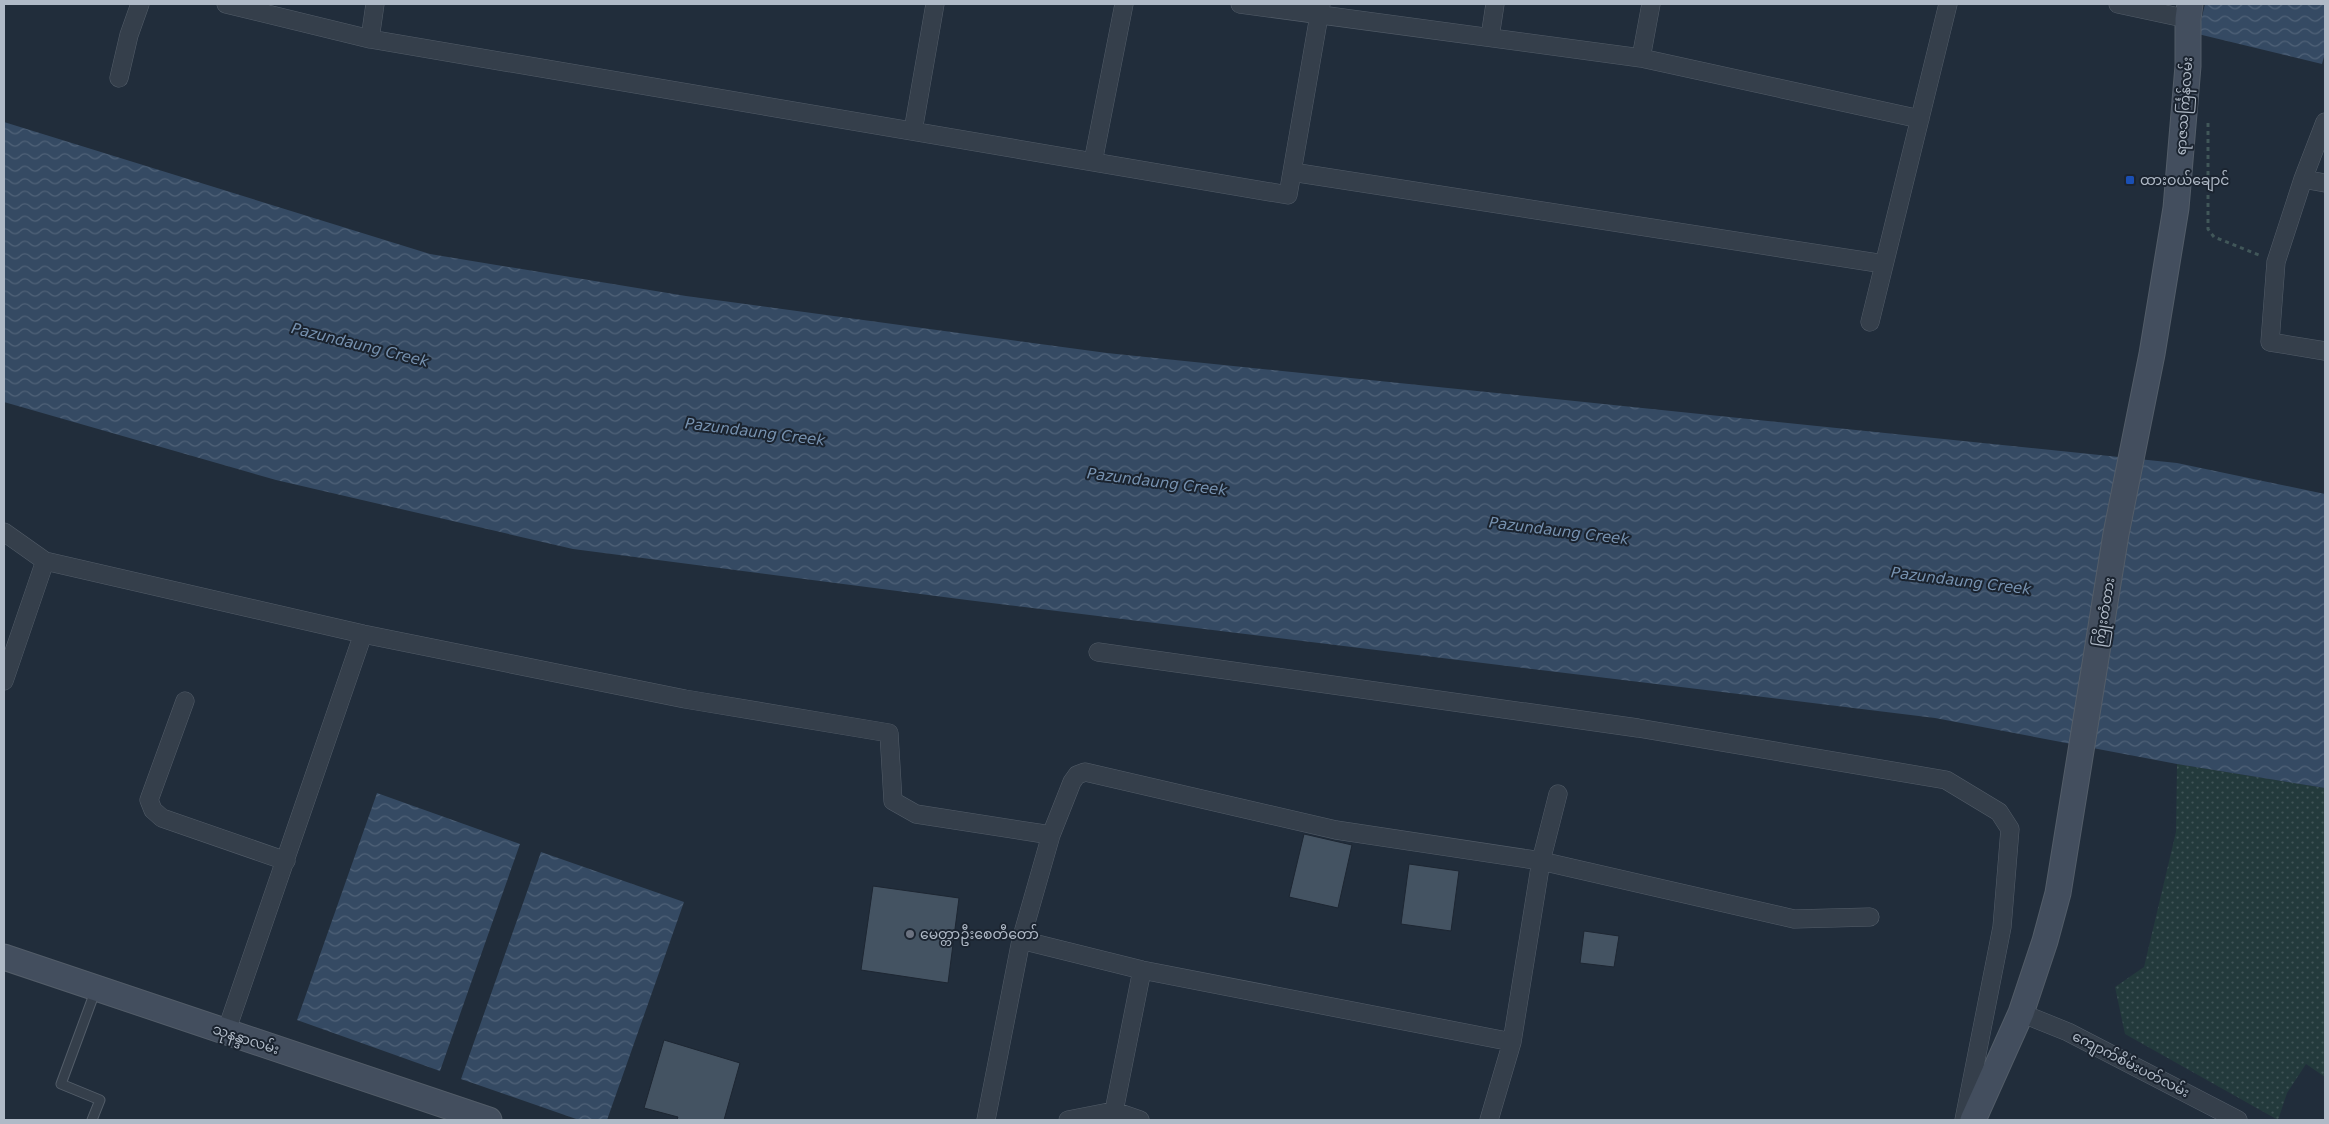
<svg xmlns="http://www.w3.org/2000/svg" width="2329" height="1124" font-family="'DejaVu Sans','Noto Sans Myanmar',sans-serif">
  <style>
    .garden { fill: url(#garden-dots) }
    .water { fill: url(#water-waves) }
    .building { fill: #445362; stroke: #1d2632 }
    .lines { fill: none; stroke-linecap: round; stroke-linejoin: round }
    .service-casing { stroke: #535d69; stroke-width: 11 }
    .minor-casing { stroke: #535d69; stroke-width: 19 }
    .secondary-casing { stroke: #535d69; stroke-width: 27 }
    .path { stroke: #415759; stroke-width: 3; stroke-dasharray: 4 4; stroke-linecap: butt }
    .service { stroke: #353f4b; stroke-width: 9 }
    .minor { stroke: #353f4b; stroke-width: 18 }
    .secondary { stroke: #434e5e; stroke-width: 25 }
    .transit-dot { fill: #1a4fb4; stroke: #1b2430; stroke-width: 2 }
    .worship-dot { fill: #6b7280; stroke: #1b2430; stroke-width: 2 }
    .labels { text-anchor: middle; stroke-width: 4; stroke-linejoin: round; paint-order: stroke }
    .street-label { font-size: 14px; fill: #b0bac7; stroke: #1b2430 }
    .poi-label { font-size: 14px; fill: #b0bac7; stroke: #1b2430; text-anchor: start }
    .water-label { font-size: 15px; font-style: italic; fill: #7792b0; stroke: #1b2430 }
  </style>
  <defs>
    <pattern id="garden-dots" width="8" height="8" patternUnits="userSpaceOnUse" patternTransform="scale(1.25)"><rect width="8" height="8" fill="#233a3c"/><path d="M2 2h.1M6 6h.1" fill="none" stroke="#405457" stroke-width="1.8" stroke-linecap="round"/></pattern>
    <pattern id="water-waves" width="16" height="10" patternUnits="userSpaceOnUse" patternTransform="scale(1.25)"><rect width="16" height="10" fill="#354a63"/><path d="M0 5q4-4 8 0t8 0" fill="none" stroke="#506278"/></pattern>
  </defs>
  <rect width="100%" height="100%" fill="#212d3b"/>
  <path class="garden" d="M2177 764 2325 788V1077L2306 1064 2287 1093 2278 1120 2125 1034 2115 987 2144 967 2176 832Z"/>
  <path class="water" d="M2205 4H2325V53L2322 64 2198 34Z
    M4 122 430 254 686 296 1107 353 2177 463 2325 494V788L2177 764 1935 718 967 600 573 549 276 480 4 402Z
    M377 793 520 844 440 1071 297 1020Z
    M541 852 684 902 607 1120H579L461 1079Z"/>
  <path class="building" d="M1304 834 1352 845 1338 908 1289 897Z
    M1409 864 1459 871 1451 931 1401 924Z
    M873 886 959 898 948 983 861 970Z
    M1584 931 1619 936 1614 967 1580 963Z
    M664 1040 740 1063 724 1120H677L678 1117 644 1108Z"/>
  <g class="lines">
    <g class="service-casing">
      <path id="service" d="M92 1120 100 1100 61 1084 96 989"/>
    </g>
    <g class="minor-casing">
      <path id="minor" d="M226 4 370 39
        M375 4 370 39 1288 195 1321 4
        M1240 4 1641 58 1920 119
        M2118 4 2188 19
        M1490 37 1495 4
        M1641 58 1651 4
        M119 78 129 35 140 4
        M2325 122 2303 179 2276 262 2270 342 2325 351
        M913 131 935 4
        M1093 162 1124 4
        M1292 172 1884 264
        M2303 179 2325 183
        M1870 322 1948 4
        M4 532 45 561 363 634 685 699 889 733 893 801 916 814 1051 835
        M1098 652 1638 728 1946 780 1999 812 2010 829 2002 927 1964 1120
        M4 681 45 561
        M185 701 149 800 153 810 162 818 286 861
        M1021 940 1142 970 1512 1042
        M2021 1013 2068 1032 2238 1120
        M226 1032 363 634
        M1114 1111 1142 970
        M986 1120 1021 940 1051 835 1072 782 1077 775 1085 772 1336 830 1541 861 1794 919 1870 917
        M1068 1120 1114 1111 1140 1120
        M1489 1120 1512 1042 1541 861 1558 794"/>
    </g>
    <g class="secondary-casing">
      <path id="secondary" d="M4 957 489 1120
        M1973 1120 2021 1013 2045 941 2058 893 2116 534 2152 354 2176 208 2188 66V19L2190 4"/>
    </g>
    <path class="path" d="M2208 123V229L2214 237 2259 255"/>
    <use href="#service" class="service"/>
    <use href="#minor" class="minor"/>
    <use href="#secondary" class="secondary"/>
  </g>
  <rect class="transit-dot" x="2125" y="175" width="10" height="10" rx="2.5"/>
  <circle class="worship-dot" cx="910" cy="934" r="5"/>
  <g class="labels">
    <g class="street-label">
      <text transform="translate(2184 106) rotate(-86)" y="5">ရာဇသင်္ကြန်လမ်း</text>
      <text transform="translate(2104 612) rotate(-81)" y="5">ကြိုးတံတား</text>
      <text transform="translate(246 1039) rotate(18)" y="5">သုနန္ဒာလမ်း</text>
      <text transform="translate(2131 1064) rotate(27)" y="5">ကျောက်စိမ်းပတ်လမ်း</text>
    </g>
    <g class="poi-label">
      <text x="2140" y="185">ထားဝယ်ချောင်</text>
      <text x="920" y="939">မေတ္တာဦးစေတီတော်</text>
    </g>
    <g class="water-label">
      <text transform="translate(360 345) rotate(14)" y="5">Pazundaung Creek</text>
      <text transform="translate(755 432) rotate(7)" y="5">Pazundaung Creek</text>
      <text transform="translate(1157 482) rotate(7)" y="5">Pazundaung Creek</text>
      <text transform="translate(1559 531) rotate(7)" y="5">Pazundaung Creek</text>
      <text transform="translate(1961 581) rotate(7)" y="5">Pazundaung Creek</text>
    </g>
  </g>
  <rect width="2329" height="1124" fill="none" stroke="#b0bac7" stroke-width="10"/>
</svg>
